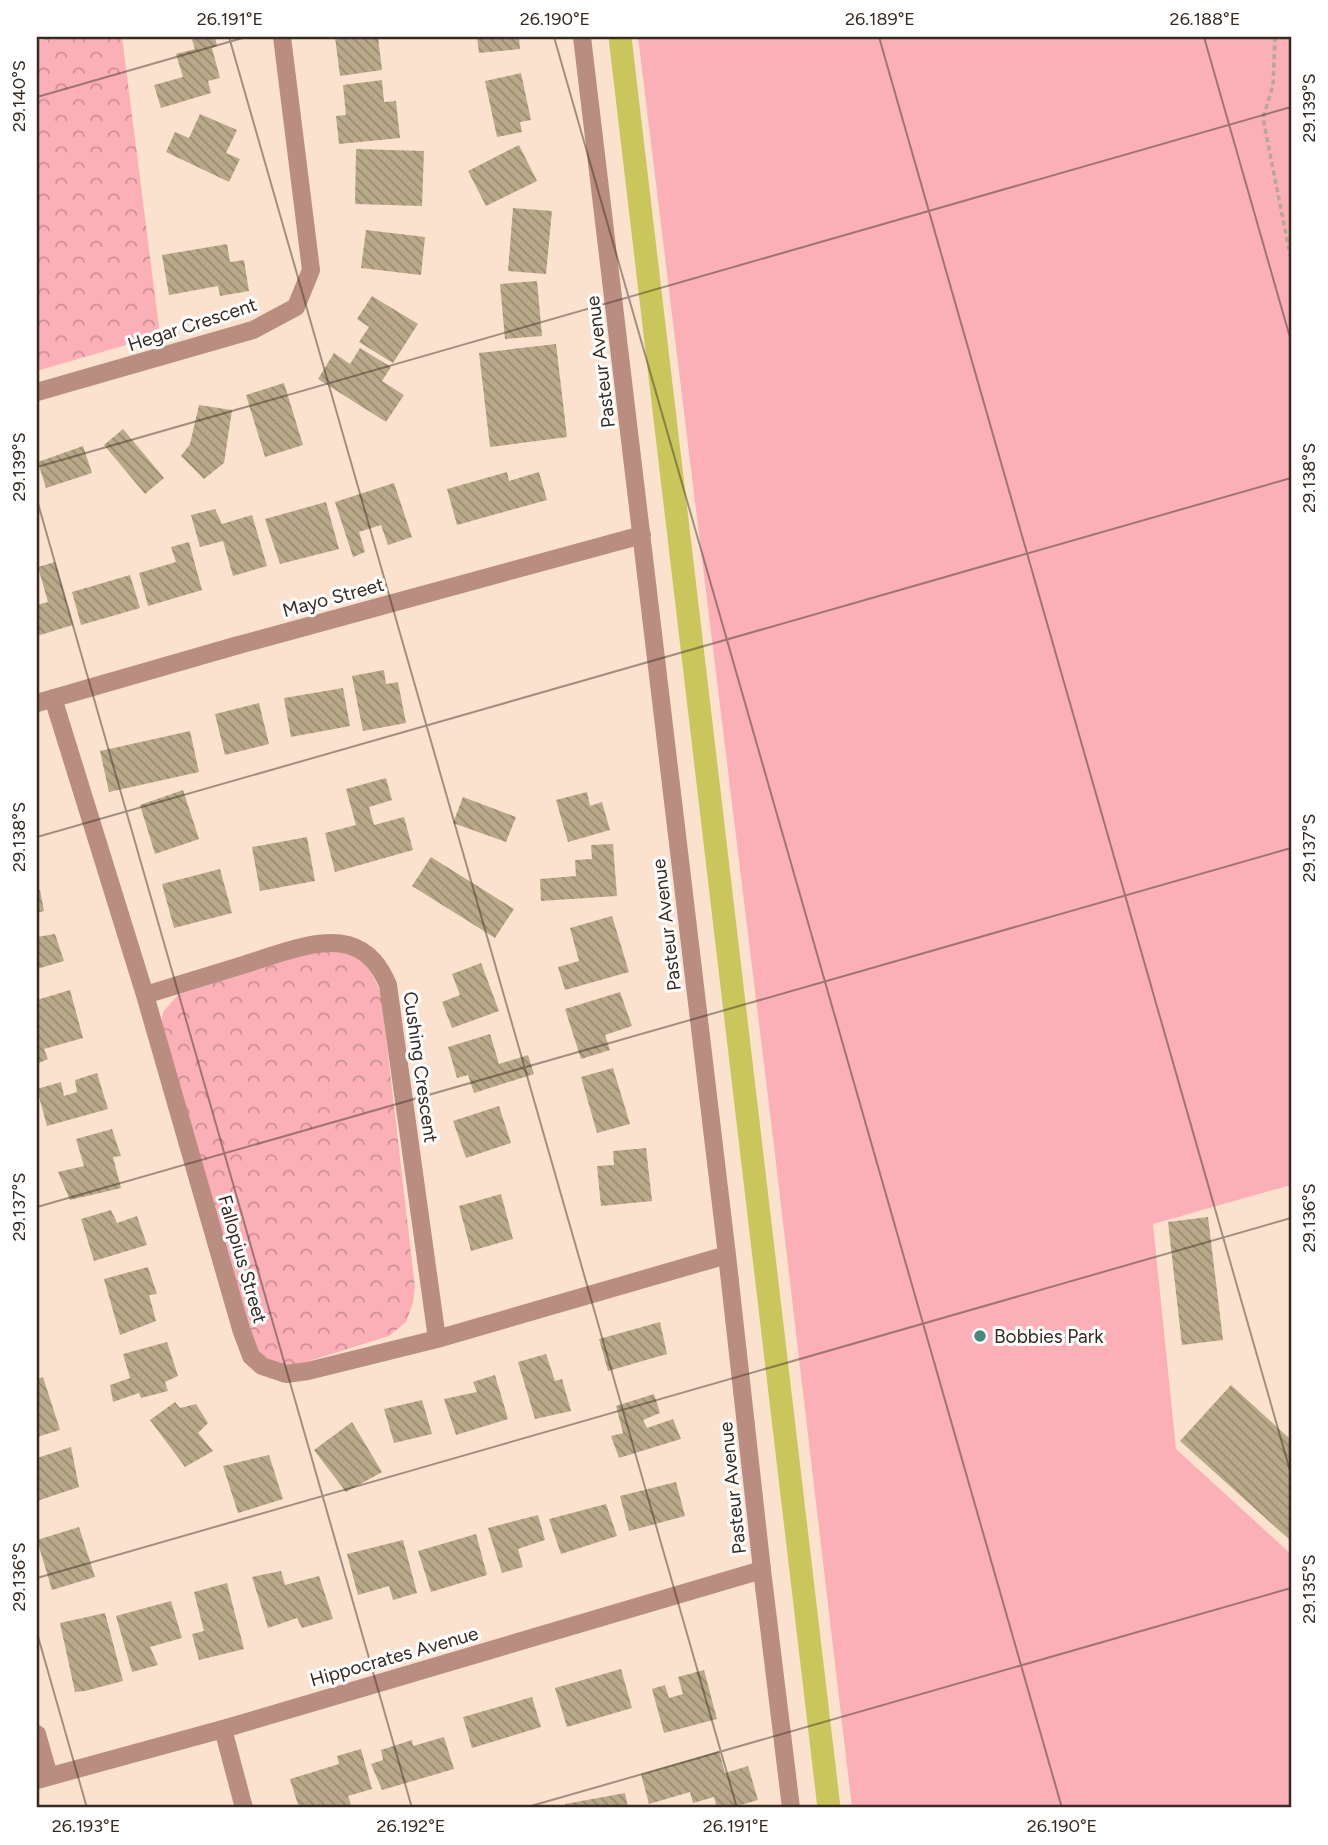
<svg xmlns="http://www.w3.org/2000/svg" width="1328" height="1845" font-family="Figtree,sans-serif">
  <style>
    .green { fill: #fbb0b8 }
    .park { fill: url(#park-crowns) }
    .lines { fill: none; stroke-linecap: round; stroke-linejoin: round }
    .canal { stroke: #cac65b; stroke-width: 23 }
    .building { fill: url(#building-back-hatch) }
    .path { stroke: #baa696; stroke-width: 3.5; stroke-dasharray: 5 3.5; stroke-linecap: butt }
    .minor { stroke: #ba8d81; stroke-width: 18 }
    .ticks { fill: none; stroke: #362a21; stroke-width: 2; stroke-opacity: 0.45 }
    .poi-dot { fill: #46897b; stroke: #fff; stroke-width: 2.5 }
    .labels { text-anchor: middle; stroke-width: 6; stroke-linejoin: round; paint-order: stroke }
    .street-label { font-size: 19px; fill: #362a21; stroke: #fff }
    .poi-label { font-size: 19px; fill: #362a21; stroke: #fff; text-anchor: start }
    .neatline { fill: none; stroke: #362a21; stroke-width: 2.5 }
    .ticks-label { font-size: 18px; text-anchor: middle; fill: #362a21 }
  </style>
  <defs>
    <pattern id="park-crowns" width="20" height="18" patternUnits="userSpaceOnUse" patternTransform="scale(1.75)"><rect width="20" height="18" fill="#fbb0b8"/><path d="M2 6a3 3 0 1 1 6 0M12 15a3 3 0 1 1 6 0" fill="none" stroke="#cc8f95"/></pattern>
    <pattern id="building-back-hatch" width="6" height="6" patternUnits="userSpaceOnUse" patternTransform="scale(1.75)"><rect width="6" height="6" fill="#b9a989"/><path d="M-1 5l2 2M0 0l6 6M5-1l2 2" fill="none" stroke="#978a70"/></pattern>
  </defs>
  <rect width="100%" height="100%" fill="#fbe2cf"/>
  <path class="green" d="M638 37H1291V1185L1153 1224 1176 1449 1291 1554V1808H852L773 1138Z"/>
  <path class="park" d="M53 37H122L160 335 37 371V41Z
    M332 950C363 957 370 965 381 994L415 1287 413 1303 406 1322 389 1336 290 1367 270 1361 257 1350 250 1335 160 1029 163 1012 179 994 304 955Z"/>
  <g class="lines">
    <path class="canal" d="M620 37 829 1808"/>
  </g>
  <path class="building" d="M191 37H215L217 46 212 48 220 78 208 81 211 93 161 108 154 85 183 77 176 54 195 49Z
    M335 37H378L382 70 340 76Z
    M477 37H519L520 49 479 53Z
    M521 73 531 120 520 122 522 132 497 137 485 81Z
    M382 80 384 102 396 101 400 138 339 144 336 116 346 115 343 85Z
    M200 114 237 130 226 153 240 159 229 182 166 152 175 132 189 138Z
    M519 145 537 181 486 206 468 171Z
    M356 149 424 151 422 206 355 204Z
    M513 208 552 211 546 274 508 271Z
    M366 230 425 237 421 275 361 268Z
    M227 244 230 262 244 260 249 291 220 296 218 286 169 295 162 255Z
    M537 281 542 336 505 339 500 284Z
    M372 296 418 324 393 363 359 342 369 327 357 319Z
    M556 344 567 437 490 447 479 353Z
    M360 348 391 367 382 381 404 395 386 422 318 379 334 353 350 364Z
    M284 383 303 445 265 457 246 395Z
    M199 405 232 410 224 463 204 479 181 456 190 444Z
    M123 429 164 478 145 494 104 445Z
    M83 446 92 473 46 488 38 462Z
    M507 472 509 481 539 472 547 500 457 525 447 489Z
    M394 483 412 537 388 545 381 525 359 532 365 552 353 557 335 502Z
    M326 502 339 549 280 564 265 519Z
    M215 509 222 524 252 515 267 566 233 576 223 541 200 547 191 515Z
    M189 542 202 590 148 606 139 573 176 562 171 547Z
    M55 562 73 625 37 636V605L48 602 38 567Z
    M130 575 140 608 81 625 72 592Z
    M384 670 386 684 398 682 406 723 363 731 352 676Z
    M343 688 350 726 291 737 284 698Z
    M259 703 269 744 225 755 215 714Z
    M190 731 199 772 109 792 100 751Z
    M386 778 392 800 369 807 374 825 404 817 413 850 335 872 325 833 356 825 346 789Z
    M183 790 199 839 155 854 140 805Z
    M587 792 590 806 602 802 610 830 568 842 556 800Z
    M463 797 516 817 506 842 453 823Z
    M307 837 315 881 260 891 252 847Z
    M613 844 617 896 541 901 540 879 576 876 575 860 592 859 591 845Z
    M431 857 514 909 495 938 412 886Z
    M220 869 232 913 174 928 162 884Z
    M40 890 44 911 37 913V891Z
    M612 916 629 972 565 990 558 967 579 961 570 928Z
    M55 934 64 961 37 969V937Z
    M481 963 499 1011 452 1028 442 1002 460 995 452 974Z
    M70 990 83 1038 44 1049 48 1059 37 1064V1000Z
    M620 992 632 1026 605 1035 610 1050 581 1059 565 1009Z
    M490 1034 499 1064 528 1055 534 1074 474 1093 468 1075 457 1078 448 1047Z
    M613 1068 630 1124 597 1133 581 1077Z
    M97 1073 108 1109 47 1126 37 1089 61 1082 64 1096 77 1092 75 1080Z
    M499 1106 511 1143 466 1158 453 1121Z
    M112 1129 121 1156 113 1157 121 1188 70 1200 58 1172 84 1166 76 1139Z
    M646 1148 652 1201 601 1206 597 1166 614 1165 613 1151Z
    M501 1194 513 1239 471 1251 459 1206Z
    M111 1210 117 1223 137 1216 147 1245 94 1261 81 1219Z
    M1208 1217 1223 1340 1182 1345 1168 1222Z
    M148 1267 157 1294 149 1295 156 1321 120 1335 104 1279Z
    M660 1322 667 1354 608 1371 599 1339Z
    M167 1342 178 1376 165 1382 168 1391 141 1398 139 1393 113 1402 110 1385 130 1378 123 1354Z
    M546 1354 555 1381 562 1379 571 1411 535 1419 518 1362Z
    M495 1375 508 1419 456 1435 444 1399 477 1392 473 1382Z
    M43 1377 60 1430 37 1437V1379Z
    M1231 1385 1289 1438 1291 1435V1541L1180 1441Z
    M654 1394 660 1413 643 1420 647 1428 673 1419 681 1439 619 1458 611 1436 623 1433 616 1406Z
    M422 1400 432 1434 394 1443 384 1409Z
    M175 1402 180 1408 196 1404 208 1423 198 1433 213 1451 185 1467 150 1420Z
    M352 1422 382 1472 346 1492 314 1450Z
    M71 1447 79 1487 37 1501V1458Z
    M269 1455 283 1499 238 1513 223 1466Z
    M676 1482 685 1516 629 1531 620 1496Z
    M606 1504 617 1536 561 1554 549 1519Z
    M538 1515 545 1540 518 1549 523 1567 502 1573 488 1528Z
    M79 1527 95 1577 52 1590 37 1540Z
    M476 1534 487 1575 431 1592 418 1551Z
    M403 1540 417 1593 393 1600 389 1586 358 1595 347 1554Z
    M281 1571 285 1585 319 1576 333 1619 302 1628 297 1618 268 1628 252 1577Z
    M227 1583 244 1649 199 1660 192 1634 204 1631 194 1592Z
    M171 1601 182 1638 150 1647 158 1665 132 1672 116 1616Z
    M105 1613 123 1681 85 1691 75 1692 60 1623Z
    M621 1669 632 1708 567 1727 555 1688Z
    M704 1670 717 1719 664 1733 652 1689 665 1685 669 1698 683 1694 678 1677Z
    M532 1697 541 1727 472 1748 463 1717Z
    M444 1737 454 1769 382 1790 371 1764 383 1760 381 1750 412 1740 413 1746Z
    M361 1749 372 1789 348 1796 352 1808H299L290 1779 339 1764 337 1756Z
    M719 1751 725 1773 748 1766 758 1800 730 1808H717L714 1797 693 1803 690 1792 649 1804 641 1774Z
    M625 1793 628 1808H565V1804Z"/>
  <g class="lines">
    <path class="path" d="M1275 37 1273 85 1263 118 1291 260"/>
    <path class="minor" d="M582 37 727 1255 762 1570 791 1808
      M37 392 253 330 296 307 311 270 282 37
      M53 698 145 995 241 1329 251 1356 262 1366 286 1374 308 1371 437 1339 727 1255
      M37 703 235 646 642 535
      M145 995C178 985 210 975 243 965 273 956 317 937 348 945 369 951 380 966 388 985L437 1339
      M223 1729 244 1808
      M37 1734 49 1776
      M37 1780 223 1729 762 1570"/>
  </g>
  <path class="ticks" d="M229 37 737 1808M554 37 1062 1808M879 37 1291 1474M1204 37 1291 341M37 97 246 37M37 467 1291 107M37 500 412 1808M37 837 1291 478M37 1207 1291 848M37 1578 1291 1218M37 1633 87 1808M524 1808 1291 1588"/>
  <circle class="poi-dot" cx="980" cy="1336" r="7"/>
  <g class="labels">
    <g class="street-label">
      <text transform="translate(192 324) rotate(-18)" y="7">Hegar Crescent</text>
      <text transform="translate(600 362) rotate(-97)" y="7">Pasteur Avenue</text>
      <text transform="translate(333 597) rotate(-15)" y="7">Mayo Street</text>
      <text transform="translate(666 925) rotate(-97)" y="7">Pasteur Avenue</text>
      <text transform="translate(421 1067) rotate(82)" y="7">Cushing Crescent</text>
      <text transform="translate(243 1259) rotate(74)" y="7">Fallopius Street</text>
      <text transform="translate(732 1488) rotate(-96)" y="7">Pasteur Avenue</text>
      <text transform="translate(394 1656) rotate(-16)" y="7">Hippocrates Avenue</text>
    </g>
    <g class="poi-label">
      <text x="994" y="1343">Bobbies Park</text>
    </g>
  </g>
  <rect width="1328" height="1845" fill="none" stroke="#ffffff" stroke-width="77"/>
  <rect x="38" y="38" width="1252" height="1768" class="neatline"/>
  <g class="ticks-label">
    <text x="230" y="25">26.191°E</text>
    <text x="555" y="25">26.190°E</text>
    <text x="880" y="25">26.189°E</text>
    <text x="1205" y="25">26.188°E</text>
    <text transform="translate(19 96) rotate(-90)" y="6">29.140°S</text>
    <text transform="translate(1309 108) rotate(-90)" y="6">29.139°S</text>
    <text transform="translate(19 467) rotate(-90)" y="6">29.139°S</text>
    <text transform="translate(1309 478) rotate(-90)" y="6">29.138°S</text>
    <text transform="translate(19 837) rotate(-90)" y="6">29.138°S</text>
    <text transform="translate(1309 848) rotate(-90)" y="6">29.137°S</text>
    <text transform="translate(19 1207) rotate(-90)" y="6">29.137°S</text>
    <text transform="translate(1309 1218) rotate(-90)" y="6">29.136°S</text>
    <text transform="translate(19 1577) rotate(-90)" y="6">29.136°S</text>
    <text transform="translate(1309 1589) rotate(-90)" y="6">29.135°S</text>
    <text x="86" y="1832">26.193°E</text>
    <text x="411" y="1832">26.192°E</text>
    <text x="736" y="1832">26.191°E</text>
    <text x="1062" y="1832">26.190°E</text>
  </g>
</svg>
